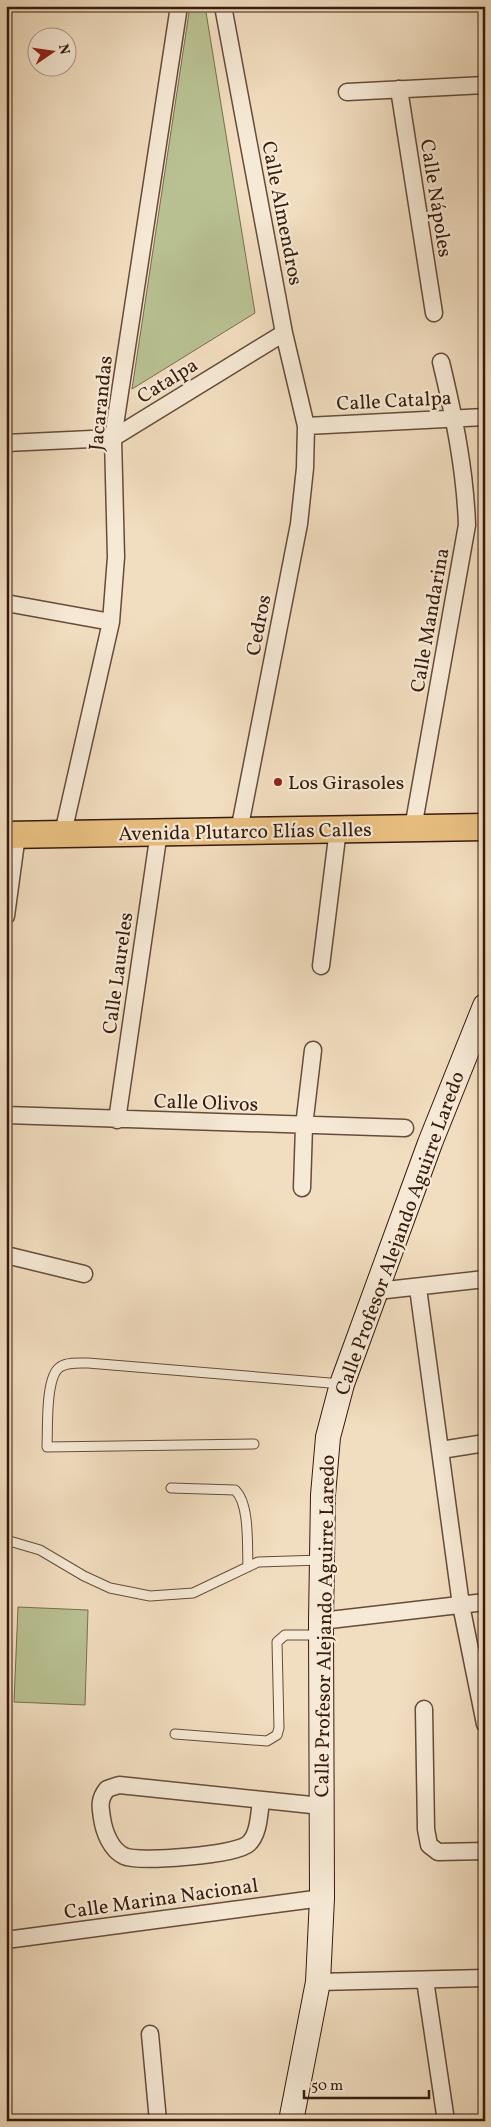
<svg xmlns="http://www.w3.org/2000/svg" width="491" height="2127" font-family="Vollkorn,serif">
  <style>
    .green { fill: #b9c192; stroke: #786e50 }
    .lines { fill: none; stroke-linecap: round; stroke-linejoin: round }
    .lane-casing { stroke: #664c3a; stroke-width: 11 }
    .street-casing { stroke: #664c3a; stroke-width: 19 }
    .secondary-casing { stroke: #371b0d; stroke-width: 26 }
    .primary-casing { stroke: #371b0d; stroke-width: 29 }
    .lane { stroke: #f6e9d5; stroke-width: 9 }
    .street { stroke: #f6e9d5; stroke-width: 16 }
    .secondary { stroke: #f6e9d5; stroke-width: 24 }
    .primary { stroke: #e8be80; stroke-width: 26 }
    .poi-dot { fill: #8f2418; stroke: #f6e9d5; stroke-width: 2 }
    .labels { text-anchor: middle; stroke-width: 4.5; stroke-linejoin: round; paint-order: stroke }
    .street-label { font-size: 20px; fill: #371b0d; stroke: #f6e9d5 }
    .poi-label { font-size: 20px; fill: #371b0d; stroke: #f6e9d5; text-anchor: start }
  </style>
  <rect width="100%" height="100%" fill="#f1ddbf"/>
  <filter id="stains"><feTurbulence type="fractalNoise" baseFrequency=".004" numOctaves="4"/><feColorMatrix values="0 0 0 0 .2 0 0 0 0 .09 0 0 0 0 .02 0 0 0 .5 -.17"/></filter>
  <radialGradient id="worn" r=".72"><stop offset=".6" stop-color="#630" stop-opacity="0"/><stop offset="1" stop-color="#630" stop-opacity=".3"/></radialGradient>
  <path class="green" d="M190 6H205L255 313 132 389Z
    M18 1607 88 1610 85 1705 14 1702Z"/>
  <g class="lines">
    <g class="lane-casing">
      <path id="lane" d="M254 1444 47 1447C48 1429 45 1377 60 1367 68 1362 79 1363 88 1363L342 1384
        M171 1488 235 1490C250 1504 247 1546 248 1567
        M6 1540 40 1550 84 1576 110 1588 150 1596 193 1593 258 1562 322 1560
        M175 1734 267 1741 277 1735 279 1728 277 1642 285 1635H320"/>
    </g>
    <g class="street-casing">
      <path id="street" d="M223 6 284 333 306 426 305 468 299 524 239 831
        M399 89 434 313
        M347 92 485 85
        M306 426 485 417
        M6 443 113 438 284 333
        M6 603 111 622
        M413 828 467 525C465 469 454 416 441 362
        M63 833 111 622 116 557 113 438 179 6
        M6 916 17 835
        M321 966 338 829
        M6 1115 405 1128
        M117 1120 159 832
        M302 1188 304 1126 313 1050
        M6 1255 84 1274
        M418 1288 461 1605 485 1724
        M377 1291 485 1279
        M441 1450 485 1443
        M321 1621 485 1602
        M424 1709 426 1829 429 1845 438 1852 485 1851
        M261 1801C259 1814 259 1835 248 1844 236 1855 138 1863 124 1856 111 1850 104 1832 102 1818 100 1806 99 1799 107 1789L119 1785 321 1806
        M6 1940 322 1898
        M425 1980 446 2121
        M318 1982 485 1978
        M150 2034 158 2121"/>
    </g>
    <g class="secondary-casing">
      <path id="secondary" d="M291 2121 318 1982 322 1898 321 1621 323 1495 328 1437 342 1384 430 1143 485 1006"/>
    </g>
    <g class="primary-casing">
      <path id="primary" d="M6 835 485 827"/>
    </g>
    <use href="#lane" class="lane"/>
    <use href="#street" class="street"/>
    <use href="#secondary" class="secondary"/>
    <use href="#primary" class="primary"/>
  </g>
  <circle class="poi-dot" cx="278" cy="782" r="5"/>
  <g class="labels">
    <g class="street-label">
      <text transform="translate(437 198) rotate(81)" y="7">Calle Nápoles</text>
      <text transform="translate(283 213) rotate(79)" y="7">Calle Almendros</text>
      <text transform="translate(167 380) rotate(-32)" y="7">Catalpa</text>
      <text transform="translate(394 400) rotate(-3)" y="7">Calle Catalpa</text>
      <text transform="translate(100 403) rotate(-84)" y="7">Jacarandas</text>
      <text transform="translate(429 620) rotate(-80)" y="7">Calle Mandarina</text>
      <text transform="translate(258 625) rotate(-79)" y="7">Cedros</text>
      <text transform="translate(245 831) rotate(-1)" y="7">Avenida Plutarco Elías Calles</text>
      <text transform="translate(117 973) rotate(-82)" y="7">Calle Laureles</text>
      <text transform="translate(206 1102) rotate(2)" y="7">Calle Olivos</text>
      <text transform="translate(399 1233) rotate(-70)" y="7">Calle Profesor Alejando Aguirre Laredo</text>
      <text transform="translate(324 1626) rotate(-89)" y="7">Calle Profesor Alejando Aguirre Laredo</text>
      <text transform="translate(161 1898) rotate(-8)" y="7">Calle Marina Nacional</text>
    </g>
    <g class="poi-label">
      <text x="288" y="789">Los Girasoles</text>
    </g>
  </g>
  <rect width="491" height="2127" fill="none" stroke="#f1ddbf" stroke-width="25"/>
  <rect x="8" y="8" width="476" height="2112" fill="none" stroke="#371b0d" stroke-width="2.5"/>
  <rect x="12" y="12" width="466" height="2102" fill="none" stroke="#371b0d"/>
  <g transform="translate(52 52) rotate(77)"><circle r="24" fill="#f6e9d5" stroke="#aa9785"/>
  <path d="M0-4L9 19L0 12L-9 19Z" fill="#8f2418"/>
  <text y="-8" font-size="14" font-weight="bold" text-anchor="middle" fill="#371b0d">N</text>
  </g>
  <path d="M304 2090v8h125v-8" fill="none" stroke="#371b0d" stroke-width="2.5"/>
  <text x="311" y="2090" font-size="15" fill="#371b0d" stroke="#f6e9d5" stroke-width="4" paint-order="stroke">50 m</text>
  <rect width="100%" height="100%" filter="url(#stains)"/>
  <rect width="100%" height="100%" fill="url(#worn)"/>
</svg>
